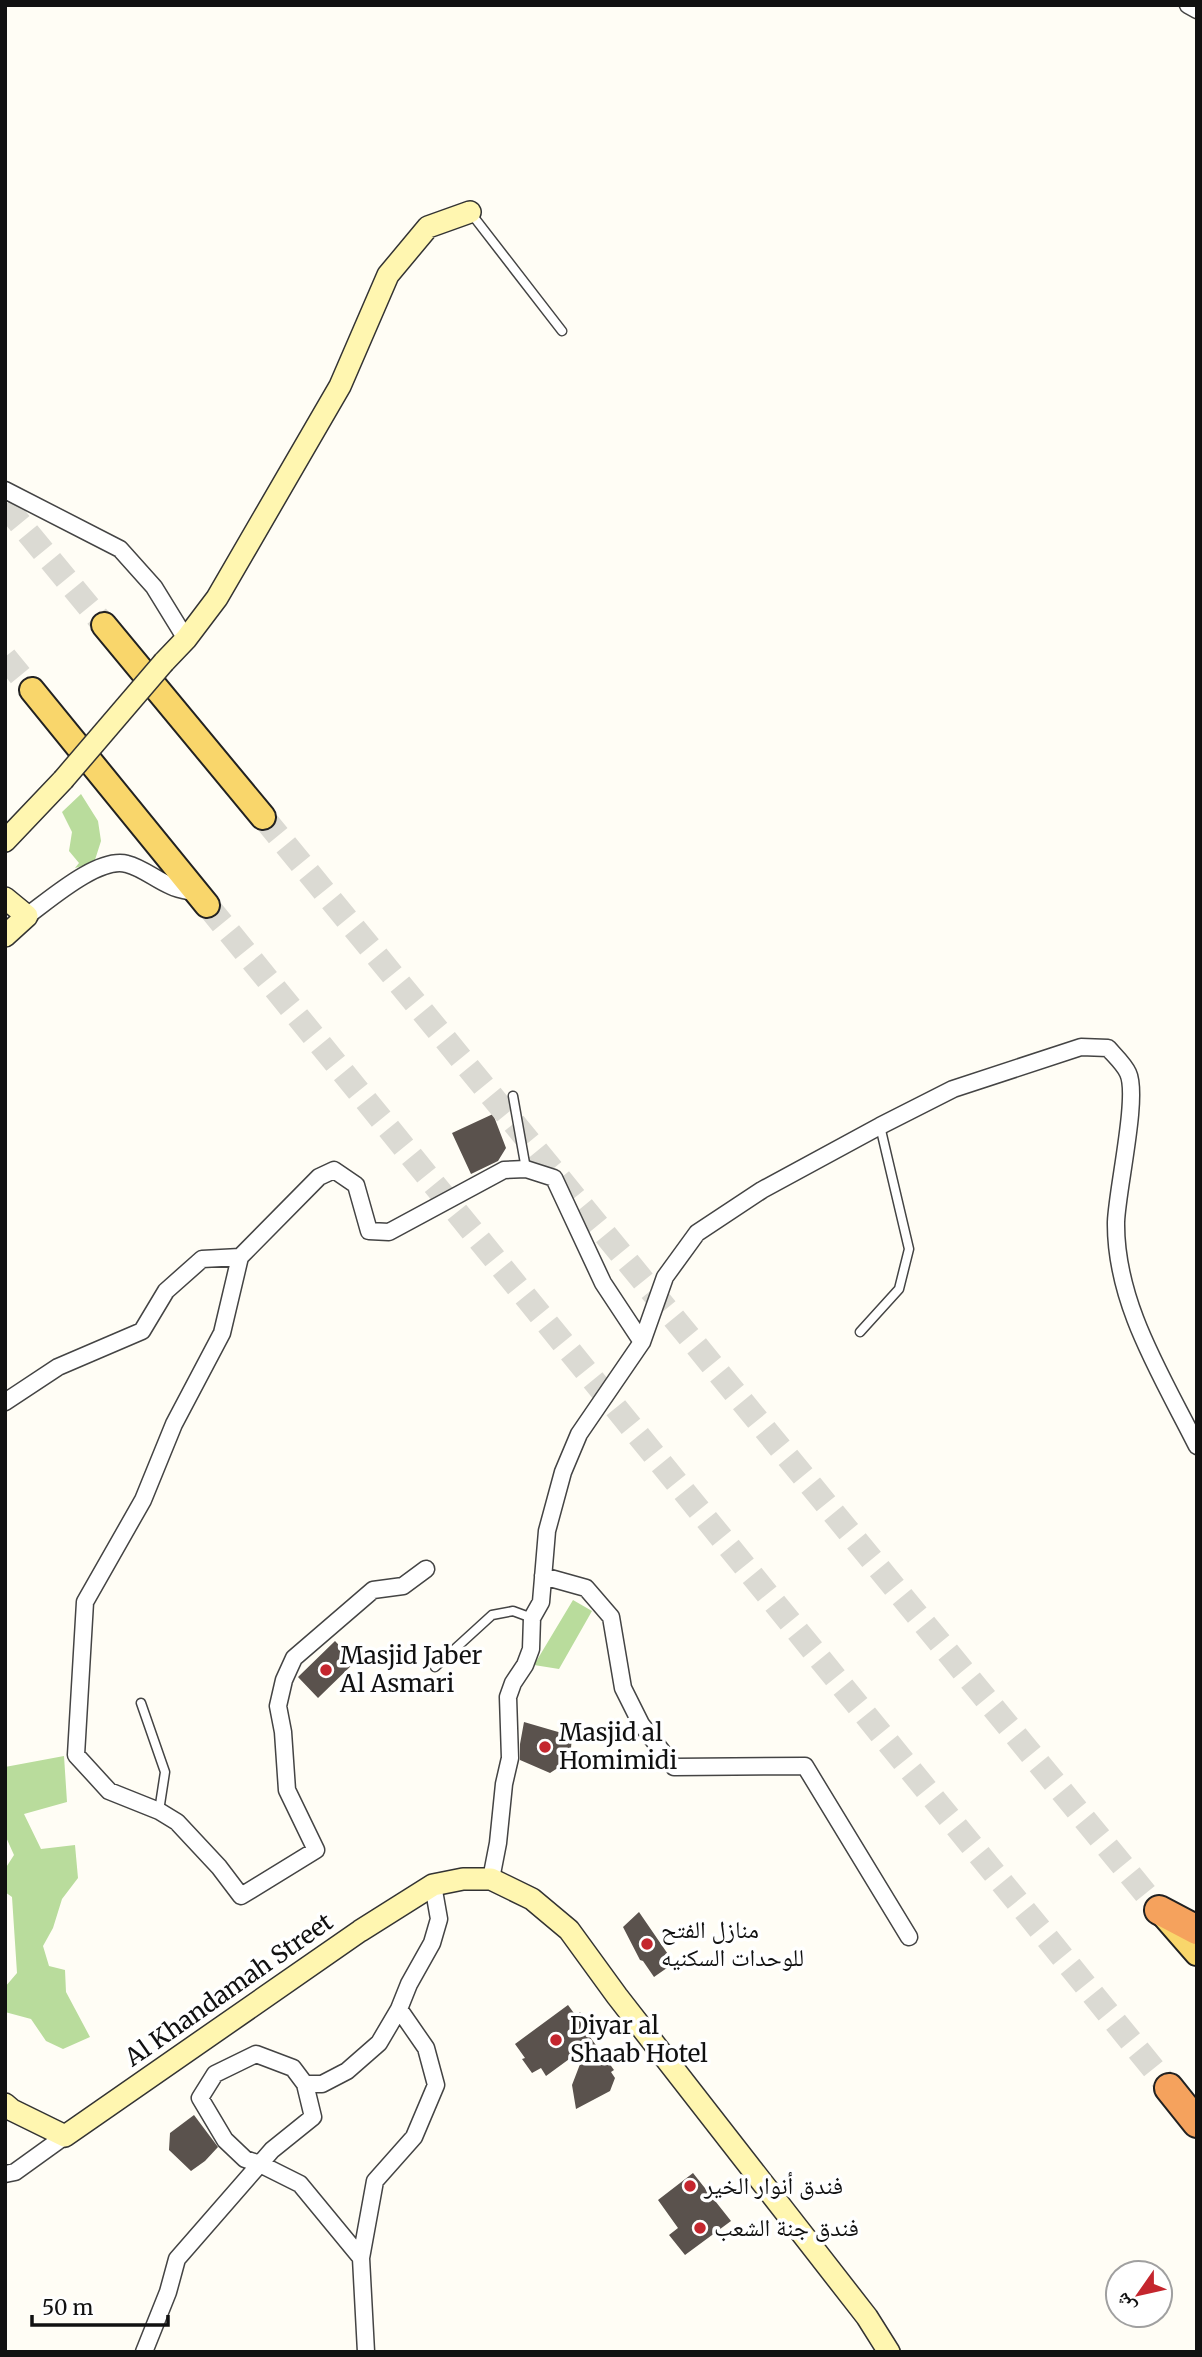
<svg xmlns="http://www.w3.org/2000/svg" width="1202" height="2357" font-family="Merriweather,'Noto Naskh Arabic',serif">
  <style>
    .forest { fill: #b9dc9c }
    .building { fill: #5a524d }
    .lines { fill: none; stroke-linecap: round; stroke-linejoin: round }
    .primary-tunnel { stroke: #dbdad3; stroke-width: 24; stroke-dasharray: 24 12; stroke-linecap: butt }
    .lane-casing { stroke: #444; stroke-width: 11 }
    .street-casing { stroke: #444; stroke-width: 19 }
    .secondary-casing { stroke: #333; stroke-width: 24 }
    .primary-casing { stroke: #222; stroke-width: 28 }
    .highway-casing { stroke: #222; stroke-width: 32 }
    .lane { stroke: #fff; stroke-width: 8 }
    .street { stroke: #fff; stroke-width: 16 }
    .secondary { stroke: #fff6b0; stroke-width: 21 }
    .primary { stroke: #f9d66b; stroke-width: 24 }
    .highway { stroke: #f5a25d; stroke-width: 28 }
    .secondary-bridge-casing { stroke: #333; stroke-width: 24; stroke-linecap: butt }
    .secondary-bridge { stroke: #fff6b0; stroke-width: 21 }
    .poi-dot { fill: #c4262e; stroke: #fff; stroke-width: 2.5 }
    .labels { text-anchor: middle; stroke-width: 7; stroke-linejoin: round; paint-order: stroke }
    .poi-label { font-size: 24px; fill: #111; stroke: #fff; text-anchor: start }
    .street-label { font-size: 24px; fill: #111; stroke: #fff }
  </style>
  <rect width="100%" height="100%" fill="#fffdf5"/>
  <path class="forest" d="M81 794 98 821 101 841 94 863 75 868 79 863 69 851 72 832 62 812Z
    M573 1600 592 1611 559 1669 534 1665Z
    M64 1756 67 1802 24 1814 41 1849 75 1845 78 1878 62 1899 53 1928 43 1946 49 1966 65 1970 66 1992 90 2037 63 2049 46 2041 31 2019 5 2012V1987L17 1973 12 1897 5 1892V1869L14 1855 5 1835V1767Z"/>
  <path class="building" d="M493 1114 506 1148 498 1161 471 1174 452 1133Z
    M335 1641 355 1662 318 1698 298 1677Z
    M524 1722 572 1736 570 1760 550 1773 520 1760V1744Z
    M639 1912 674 1963 654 1977 643 1961 640 1960 623 1927Z
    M568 2005 576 2016 580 2012 595 2033 590 2037 614 2070 611 2072 615 2078 610 2091 576 2109 572 2085 587 2046 546 2076 541 2068 532 2073 522 2059 525 2058 515 2044Z
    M194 2115 218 2147 205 2161 191 2171 169 2150 170 2133Z
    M693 2173 731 2221 685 2255 669 2235 678 2228 658 2200Z"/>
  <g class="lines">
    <path class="primary-tunnel" d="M5 505 104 625
      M5 657 32 690
      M263 817 1159 1910
      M207 905 1169 2088"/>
    <g class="lane-casing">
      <path id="lane" d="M470 212 562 331
        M513 1096 526 1169
        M860 1332 899 1289 909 1249 880 1126
        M435 1667 492 1615 513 1611 532 1618
        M141 1703 165 1772 159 1811"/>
    </g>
    <g class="street-casing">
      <path id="street" d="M1188 5 1197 10
        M5 490 120 549 154 587 186 639
        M27 916C49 900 99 856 127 864 143 868 156 880 171 886 179 890 189 891 198 893
        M5 1402 58 1367 142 1331 166 1291 202 1259 240 1257
        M426 1569 403 1586 373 1590 294 1658 284 1680 278 1706 283 1732 287 1790 316 1850 241 1896 219 1867 177 1822 159 1811 109 1791 76 1755 85 1602 143 1500 174 1424 222 1333 240 1257 319 1177 334 1170 356 1185 369 1231 389 1232 504 1170 526 1169 554 1178 603 1283 642 1342
        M543 1576 586 1588 611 1617 623 1688 641 1724 674 1767 805 1766 909 1937
        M491 1879 498 1843 504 1784 510 1758 508 1697 513 1683 525 1665 531 1649 532 1618 541 1602 547 1531 563 1472 579 1434 642 1342 665 1277 697 1233 762 1190 880 1126 953 1089 1081 1047 1108 1048C1114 1055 1124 1064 1128 1073 1139 1096 1117 1190 1116 1222 1115 1303 1162 1376 1197 1446
        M5 2174 15 2172 65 2136
        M361 2258 300 2184 260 2164 245 2159 225 2140 200 2098 215 2074 256 2054 293 2068 305 2084H322L347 2071 379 2043 399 2009
        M144 2352 168 2292 177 2259 272 2150 313 2117 305 2084
        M366 2352 361 2258 375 2181 414 2137 436 2085 426 2048 399 2009 409 1984 432 1943 439 1919 433 1885"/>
    </g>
    <g class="secondary-casing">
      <path id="secondary" d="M164 662 186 639 217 598 340 386 388 275 428 227 470 212
        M5 841 63 780
        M5 898 27 916 5 936
        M5 2104 12 2110 65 2136 360 1931 433 1885 463 1879H491L532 1899 569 1930 617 1996 867 2317 889 2352"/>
    </g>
    <g class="primary-casing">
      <path id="primary" d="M104 625 263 817
        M32 690 207 905
        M1163 1914 1197 1953"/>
    </g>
    <g class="highway-casing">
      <path id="highway" d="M1159 1910 1197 1930
        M1169 2088 1197 2123"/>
    </g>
    <use href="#lane" class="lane"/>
    <use href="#street" class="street"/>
    <use href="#secondary" class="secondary"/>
    <use href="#primary" class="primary"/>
    <use href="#highway" class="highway"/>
    <g class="secondary-bridge-casing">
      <path id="secondary-bridge" d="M63 780 164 662"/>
    </g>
    <use href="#secondary-bridge" class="secondary-bridge"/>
  </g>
  <g class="poi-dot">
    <circle cx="326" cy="1670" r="7"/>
    <circle cx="545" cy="1747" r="7"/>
    <circle cx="647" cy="1944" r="7"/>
    <circle cx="556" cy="2040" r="7"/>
    <circle cx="690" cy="2186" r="7"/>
    <circle cx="700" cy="2228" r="7"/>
  </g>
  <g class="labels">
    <g class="poi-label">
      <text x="340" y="1664">Masjid Jaber<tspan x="340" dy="28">Al Asmari</tspan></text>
      <text x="559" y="1741">Masjid al<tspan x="559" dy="28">Homimidi</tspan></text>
      <text x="661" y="1938">منازل الفتح<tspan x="661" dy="28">للوحدات السكنيه</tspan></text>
      <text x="570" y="2034">Diyar al<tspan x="570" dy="28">Shaab Hotel</tspan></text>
      <text x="704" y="2194">فندق أنوار الخير</text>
      <text x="714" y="2236">فندق جنة الشعب</text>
    </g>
    <g class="street-label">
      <text transform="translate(229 1990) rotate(-35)" y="8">Al Khandamah Street</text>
    </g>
  </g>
  <rect width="1202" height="2357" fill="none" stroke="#111111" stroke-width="14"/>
  <g transform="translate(1139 2294) rotate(236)"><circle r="33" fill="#ffffff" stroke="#a0a0a0" stroke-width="2"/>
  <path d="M0-5L12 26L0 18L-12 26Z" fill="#c4262e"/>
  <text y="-10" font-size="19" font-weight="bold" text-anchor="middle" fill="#111111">ش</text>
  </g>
  <path d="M32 2315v10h136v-10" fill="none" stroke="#111111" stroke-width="3.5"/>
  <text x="42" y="2315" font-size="21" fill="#111111" stroke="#ffffff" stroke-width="5" paint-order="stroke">50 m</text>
</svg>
